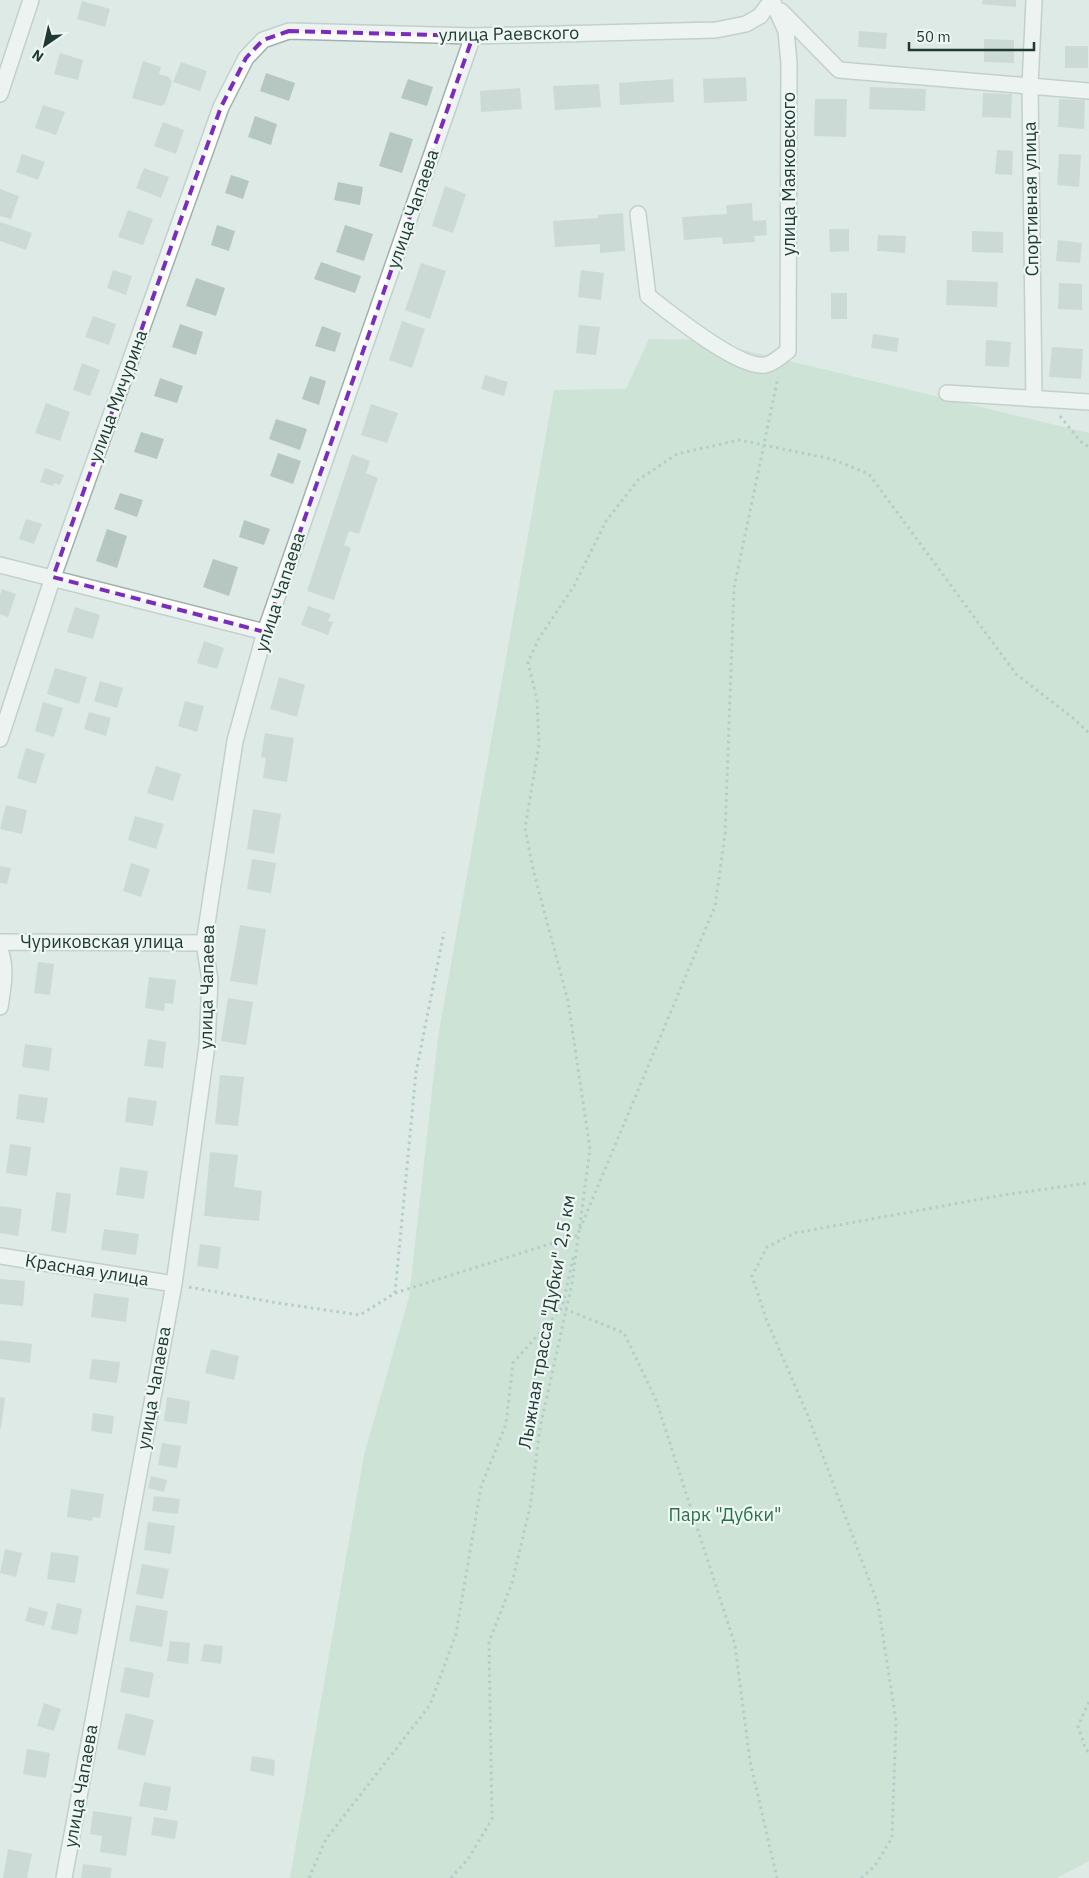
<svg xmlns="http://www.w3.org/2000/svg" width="1089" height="1878" font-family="'IBM Plex Sans',sans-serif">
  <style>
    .green { fill: #b6dcc4 }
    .building { fill: #b6c7c2 }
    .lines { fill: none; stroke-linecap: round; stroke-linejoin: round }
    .minor-casing { stroke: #a1b1ad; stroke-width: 18 }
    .path { stroke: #7eaea4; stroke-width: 3; stroke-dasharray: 2.5 4; stroke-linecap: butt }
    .minor { stroke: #fff; stroke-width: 15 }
    .marked { fill: none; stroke: #7b2cbf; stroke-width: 4; stroke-dasharray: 10 6; stroke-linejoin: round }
    .labels { text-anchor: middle; stroke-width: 4.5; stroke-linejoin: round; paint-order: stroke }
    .street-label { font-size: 18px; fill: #1f3935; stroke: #eef7f3 }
    .park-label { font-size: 18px; fill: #29704c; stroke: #eef7f3 }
  </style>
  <rect width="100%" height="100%" fill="#deeae6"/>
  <path class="green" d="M649 339 701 340 1089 433V1861L1056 1878H290L364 1455 409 1297 438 1037 554 390 626 389Z"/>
  <path class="building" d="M983 0H1016V7L982 4Z
    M82 1 110 9 105 27 77 19Z
    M859 31 887 33 886 49 858 47Z
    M984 39 1014 40V63L984 62Z
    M1065 46H1088V68H1065Z
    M60 53 83 60 78 80 54 74Z
    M143 61 161 67 159 74 169 77 172 82 165 104 161 106 132 98Z
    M181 62 207 71 200 91 173 82Z
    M266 73 295 83 289 101 260 91Z
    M746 77 747 101 704 103 703 79Z
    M408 79 433 87 427 106 401 98Z
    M673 79 674 102 620 105 619 83Z
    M599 84 601 107 555 110 553 86Z
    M870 87 926 89 925 111 869 109Z
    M520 88 522 109 481 112 480 91Z
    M983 93 1012 94 1011 118 982 117Z
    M815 99H847L846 137 814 136Z
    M1059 99 1085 100 1084 129 1058 127Z
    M43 105 65 112 56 135 35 128Z
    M255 116 277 124 271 145 248 137Z
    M163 122 184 130 176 154 154 146Z
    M390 132 413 139 402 173 379 166Z
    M997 150 1013 151 1012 175 995 174Z
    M22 154 45 162 38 180 16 172Z
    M1059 154 1081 155 1079 187 1057 185Z
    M144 168 169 177 161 198 136 188Z
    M231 175 249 181 243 199 225 193Z
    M338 182 363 187 360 205 334 200Z
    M445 186 466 194 453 233 432 226Z
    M0 189 19 196 11 219 0 216Z
    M752 203 753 221 766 220 767 235 754 236 755 242 723 244 722 237 684 240 682 217 727 214 726 205Z
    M128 210 153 219 143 245 118 237Z
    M623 213 625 251 600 253V244L555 247 553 221 598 218V215Z
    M0 222 32 233 26 250 0 241Z
    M217 225 235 231 229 251 211 245Z
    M345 225 373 234 364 261 336 252Z
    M829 229H849V251L830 252Z
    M972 231 1003 232V253L972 252Z
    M878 235 906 236 905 253 877 251Z
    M1058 240 1082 243 1080 263 1056 261Z
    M321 262 361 276 355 293 314 279Z
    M421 263 446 271 430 319 405 310Z
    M113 270 132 276 126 295 107 288Z
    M581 270 604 273 601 300 578 297Z
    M196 278 225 288 216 316 186 306Z
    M947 280 998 282 997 307 946 305Z
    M1059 283 1082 284V310L1058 309Z
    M831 293H847V319H831Z
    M93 316 116 324 109 345 85 337Z
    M402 321 425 329 412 368 389 360Z
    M180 324 203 332 196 355 172 347Z
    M579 325 600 327 596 355 576 353Z
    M322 326 341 333 335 352 315 346Z
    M873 334 899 338 897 352 871 348Z
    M986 340 1011 342 1009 367 985 366Z
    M1052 347 1083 349 1081 379 1049 377Z
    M82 363 100 370 90 396 73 390Z
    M485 375 508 382 504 396 481 389Z
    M310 376 326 381 319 405 302 399Z
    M160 378 183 386 177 403 154 396Z
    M46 403 70 412 60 441 35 433Z
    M371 404 398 413 387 443 361 435Z
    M276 419 307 429 300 450 269 439Z
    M141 432 164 439 157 459 134 452Z
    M278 453 301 461 293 484 270 476Z
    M352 454 370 461 366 473 378 478 359 534 349 531 344 545 351 548 334 600 307 591Z
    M45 468 64 475 60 485 54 483 52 486 40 482Z
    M120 493 143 500 137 517 114 509Z
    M26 519 42 524 34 544 19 539Z
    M244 520 270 529 264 545 239 537Z
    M107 529 127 536 117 568 96 561Z
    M213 559 238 567 229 596 203 587Z
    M2 589 16 594 8 617 0 614V595Z
    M308 606 331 614 328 621 333 622 328 635 301 625Z
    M75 607 100 615 93 639 67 632Z
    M204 641 224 648 217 669 197 663Z
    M55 668 87 677 79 704 47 694Z
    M279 677 305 685 297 717 270 709Z
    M100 681 123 688 117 708 94 701Z
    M185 701 204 706 197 732 178 726Z
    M43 702 63 708 54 737 35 731Z
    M89 712 111 718 106 736 84 729Z
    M265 733 294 738 287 782 263 778 266 758 261 757Z
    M26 748 45 754 36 784 17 778Z
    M156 766 181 774 173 801 147 793Z
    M6 805 27 810 22 834 0 829Z
    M253 809 281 814 274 854 247 849Z
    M135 816 164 824 156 849 128 840Z
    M252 859 276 863 271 893 247 889Z
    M131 863 150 869 141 897 123 891Z
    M0 866 11 868 7 884 0 883Z
    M240 925 266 929 257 985 230 981Z
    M38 962 54 964 50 995 34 993Z
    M149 977 176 980 173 1004 165 1003 164 1011 145 1008Z
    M228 998 253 1002 246 1045 221 1041Z
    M148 1039 166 1042 163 1068 144 1066Z
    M25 1044 52 1048 49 1071 22 1067Z
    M220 1075 244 1077 238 1126 215 1124Z
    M19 1094 48 1098 44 1123 16 1119Z
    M128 1097 157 1101 153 1126 125 1122Z
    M10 1144 31 1147 27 1176 6 1173Z
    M210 1152 238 1155 234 1187 262 1191 259 1221 204 1216Z
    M120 1167 148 1171 144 1199 116 1195Z
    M56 1192 71 1194 66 1233 51 1231Z
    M0 1206 22 1209 18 1236 0 1233Z
    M104 1229 139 1234 136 1255 101 1250Z
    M200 1244 221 1247 218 1269 197 1266Z
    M0 1279 25 1281 23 1306 0 1304Z
    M94 1293 129 1298 126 1322 91 1317Z
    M0 1340 32 1344 30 1363 0 1359Z
    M211 1349 239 1356 234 1380 205 1373Z
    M92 1359 120 1362 117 1383 89 1379Z
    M0 1397 5 1398 1 1428H0Z
    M167 1397 190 1401 187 1424 164 1421Z
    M93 1413 114 1416 112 1434 91 1431Z
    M162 1443 181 1446 177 1468 158 1465Z
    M151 1476 167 1480 164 1492 148 1488Z
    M71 1489 104 1494 100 1518 93 1517 92 1521 67 1517Z
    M154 1496 180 1499 178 1514 152 1511Z
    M148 1522 175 1526 171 1554 144 1550Z
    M5 1549 22 1553 16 1577 0 1573Z
    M51 1552 79 1556 75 1583 47 1579Z
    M142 1564 169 1569 163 1599 136 1594Z
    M57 1603 82 1609 77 1635 51 1629Z
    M136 1605 168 1611 162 1647 129 1641Z
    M29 1607 48 1612 44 1626 25 1621Z
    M170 1641 190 1643 188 1664 167 1661Z
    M204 1644 223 1646 221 1664 201 1661Z
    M125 1667 154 1673 149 1698 120 1692Z
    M44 1703 61 1709 54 1731 37 1726Z
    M126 1713 154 1720 145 1756 117 1749Z
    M27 1749 50 1753 46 1778 23 1774Z
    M252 1756 275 1760 274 1776 250 1771Z
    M144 1782 171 1787 167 1811 139 1806Z
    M93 1811 132 1817 126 1856 100 1852 102 1836 90 1834Z
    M154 1817 178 1821 175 1839 151 1835Z
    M8 1849 32 1854 27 1878H3Z
    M83 1864 112 1868 110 1878H81Z"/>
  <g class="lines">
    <g class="minor-casing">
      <path id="minor" d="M781 11 839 70 1089 91
        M0 94 31 0
        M638 214 648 296C670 313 738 369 765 365 773 364 782 355 788 351L789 63 786 31 772 0
        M947 393 1089 402
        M1034 399 1030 86 1034 0
        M0 565 265 632
        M0 739 53 577 221 107 246 58 263 40 289 31 473 36 716 30 746 24 760 16 771 1
        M0 942 204 943
        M0 950C7 968 3 988 0 1007
        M0 1256 174 1284
        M64 1878 174 1284 207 1045 210 980 204 943 235 741 265 632 473 36"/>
    </g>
    <path class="path" d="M1060 416 1080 441 1089 447
      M580 1229 715 906 725 835 734 588 778 377
      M189 1287 278 1303 360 1315 395 1293 578 1235
      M395 1293 416 1072 444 932
      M565 1309 624 1333 656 1400 735 1645 750 1761 777 1878
      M1089 1702 1078 1726 1086 1750 1089 1752
      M309 1878 326 1839 430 1705 456 1634 481 1487 506 1424 513 1363 562 1308 574 1254
      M451 1878 468 1859 492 1819 489 1642 512 1583 530 1507 540 1428 572 1283 590 1149 568 1001 533 869 525 828 539 745 537 700 528 662 539 638 574 586 606 521 638 480 677 454 739 440 832 459 869 474 1016 674 1073 718 1089 733
      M861 1878 874 1867 892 1838 896 1721 878 1604 808 1416 767 1321 752 1276 767 1247 795 1233 1003 1195 1089 1183"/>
    <use href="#minor" class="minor"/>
  </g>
  <path d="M0 0H1089V1878H0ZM289 31 473 36 265 632 53 577 221 107 246 58 263 40Z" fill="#deeae6" fill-opacity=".55" fill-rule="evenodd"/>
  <path class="marked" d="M289 31 473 36 265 632 53 577 221 107 246 58 263 40Z"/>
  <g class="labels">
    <g class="street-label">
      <text transform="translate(509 34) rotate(-1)" y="6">улица Раевского</text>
      <text transform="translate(789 174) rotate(-90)" y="6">улица Маяковского</text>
      <text transform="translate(1031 199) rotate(-91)" y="6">Спортивная улица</text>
      <text transform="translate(413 209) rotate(-71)" y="6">улица Чапаева</text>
      <text transform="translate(118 396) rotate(-70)" y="6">улица Мичурина</text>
      <text transform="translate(280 592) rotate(-72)" y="6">улица Чапаева</text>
      <text x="102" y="948">Чуриковская улица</text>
      <text transform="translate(207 987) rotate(-89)" y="6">улица Чапаева</text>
      <text transform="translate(87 1270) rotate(9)" y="6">Красная улица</text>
      <text transform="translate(547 1322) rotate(-80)" y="6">Лыжная трасса "Дубки" 2,5 км</text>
      <text transform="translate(154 1388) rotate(-80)" y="6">улица Чапаева</text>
      <text transform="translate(81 1786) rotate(-80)" y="6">улица Чапаева</text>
    </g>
    <g class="park-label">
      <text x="725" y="1521">Парк "Дубки"</text>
    </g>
  </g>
  <g transform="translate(45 45) rotate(214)" stroke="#eef7f3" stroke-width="4" paint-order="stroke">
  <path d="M0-4L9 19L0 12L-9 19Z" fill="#1f3935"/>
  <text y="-8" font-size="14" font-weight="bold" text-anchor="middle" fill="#1f3935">N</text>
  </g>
  <path d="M909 42v8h125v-8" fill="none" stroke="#1f3935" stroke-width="2.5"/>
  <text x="916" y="42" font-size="15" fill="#1f3935" stroke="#eef7f3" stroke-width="4" paint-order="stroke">50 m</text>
</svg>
